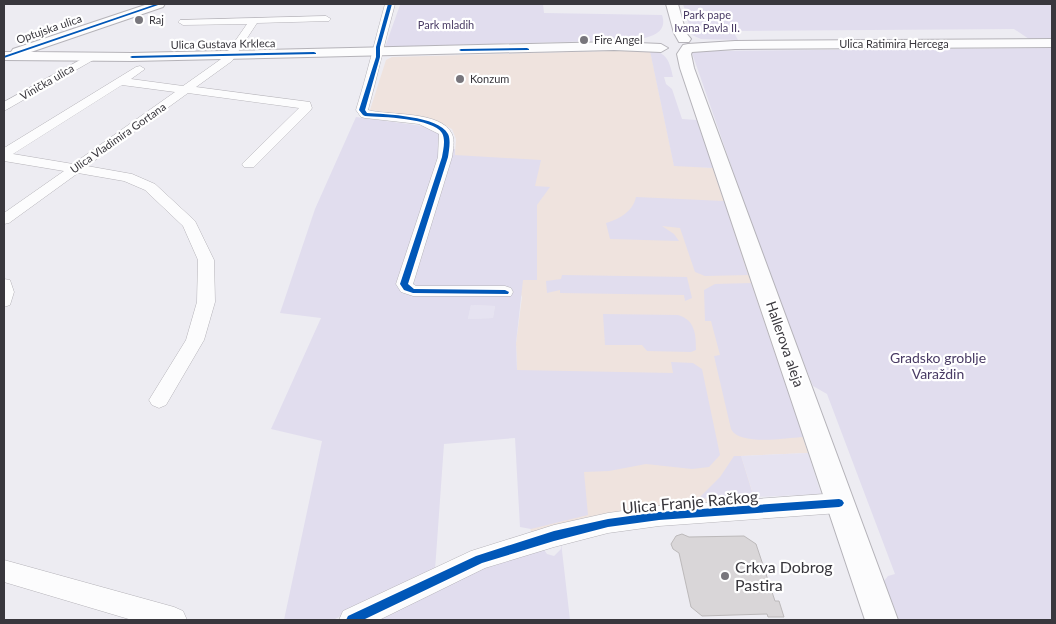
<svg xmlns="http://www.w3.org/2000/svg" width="1056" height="624" font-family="Lato,sans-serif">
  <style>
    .commercial { fill: #efe3de }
    .built { fill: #e6e3f1 }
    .green { fill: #e1ddee; fill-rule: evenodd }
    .building { fill: #d9d6d8; stroke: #bcb9ba }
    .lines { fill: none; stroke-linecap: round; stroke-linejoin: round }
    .minor-casing { stroke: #b5b3b9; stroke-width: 1 }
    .major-casing { stroke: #b5b3b9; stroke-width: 2 }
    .minor { fill: #fcfcfd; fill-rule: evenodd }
    .major { fill: #fcfcfd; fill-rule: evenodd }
    .cycleway-casing { stroke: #fff; stroke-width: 3 }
    .cycleway { fill: #0057b8; fill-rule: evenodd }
    .poi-dot { fill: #78767c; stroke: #fff; stroke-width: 2 }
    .labels { text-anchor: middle; stroke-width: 4.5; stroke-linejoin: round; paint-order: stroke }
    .far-park-label { font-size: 11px; fill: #493b64; stroke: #fff }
    .far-poi-label { font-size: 11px; fill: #39373d; stroke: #fff; text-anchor: start }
    .far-street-label { font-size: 11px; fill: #39373d; stroke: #fff }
    .street-label { font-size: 14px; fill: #39373d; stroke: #fff }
    .park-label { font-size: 14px; fill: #493b64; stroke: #fff }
    .near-street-label { font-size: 16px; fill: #39373d; stroke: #fff }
    .near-poi-label { font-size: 16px; fill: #39373d; stroke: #fff; text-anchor: start }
  </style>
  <rect width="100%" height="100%" fill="#edecf2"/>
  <path class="commercial" d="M650 50 674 165 713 168 808 453 741 456 754 497 662 506 531 534 519 415 516 343 522 297 455 155 456 139 452 129 431 119 370 110 386 60 392 57Z"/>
  <path class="built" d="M471 305 495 306 493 318 468 319Z
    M808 453 821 494 754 497 741 456Z"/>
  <path class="green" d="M543 4 544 13 662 15C668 33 651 37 636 40L385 47 400 5Z
    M683 4H1052V38L1029 39 1014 29 733 31 738 40 701 39 692 35Z
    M1052 48V620H899L884 581 888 576 895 574 827 394 813 386 769 275 692 53 699 51Z
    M650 51C667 51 670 63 673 77H664L666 84 672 89 682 119 697 120 713 168 674 166Z
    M356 117 423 126 438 131 441 137 440 148 455 149V155L541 160 535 186 550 187 537 205V280H523L516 343 517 370 673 373 671 362 693 363 702 369 720 455 709 467 692 469 646 464 609 471 584 472 588 515 531 529 520 527 515 438 444 444 435 570 333 620H284L322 441 271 429 321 318 280 313 315 209ZM471 305 495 306 493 318 468 319Z
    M636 197 724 201 748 275 705 276 695 272 680 228 662 226 674 234 679 241 610 239 606 223C620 219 633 211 636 197Z
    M562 275 687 277 692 298 685 301 684 295 560 293V290L547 293 546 281 561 279Z
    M751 283 803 437C786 438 739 446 731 429L714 356 720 355 711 321H705L704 290 715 284Z
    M603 314 678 315C695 320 696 334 696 350L691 352 647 351 642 345H605Z
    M734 456H741L753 495 698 499 720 477Z
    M561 542 570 620H373L487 567 542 547 547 554 554 556 561 549Z"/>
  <path class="building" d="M682 534 689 537 744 536 756 544 775 601H779L784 617H768L767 614 702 616 691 607 679 553 673 549 671 544 676 536Z"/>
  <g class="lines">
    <g class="minor-casing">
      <path id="minor" d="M385 4H395C385 40 378 74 368 110 388 116 441 110 452 134 455 141 453 150 452 157L413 284 416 286H505L511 288 513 292 511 296H413L401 292 396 284 438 157 439 134 419 124 365 118 361 117 356 110C367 75 375 40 385 4Z
        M326 16 331 19 329 21 257 23 232 61 196 87 310 102 312 108 310 111 254 167H244L242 164 299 108 188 93 87 166 132 174 155 184 195 221 214 260 215 302 204 340 166 405 159 408 152 405 149 400 186 340 197 302 198 260 183 226 145 190 124 181 78 173 9 223 4 224V213L64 171 4 161V148L136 67 140 66 145 69 131 79 183 86 224 57 247 24 183 25 178 22 180 20ZM122 85 175 92 73 164 13 154Z
        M91 54 95 55V59L4 111V102Z
        M4 279 10 280 14 292 10 305 4 307Z
        M839 493 847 496 850 503 847 510 839 513 659 526 608 533 554 547 485 568 379 620H339L343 611 471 551 554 525 608 513 659 506Z
        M4 560 174 607 183 611 187 620H132L4 582Z"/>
    </g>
    <g class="major-casing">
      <path id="major" d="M148 4H165L163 7 31 52 132 53 614 42 661 44 668 48 661 52 614 50 132 61 4 60V52H11L13 49Z
        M666 4H678L686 33 691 39 689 42H679L674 33Z
        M1052 39V47L735 49 692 52 691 54 694 68 898 620H865L680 68 677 54 683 45 688 44 735 41Z"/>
    </g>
    <use href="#minor" class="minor"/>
    <use href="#major" class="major"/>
    <g class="cycleway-casing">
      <path id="cycleway" d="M156 4H161L4 58V56Z
        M388 4H392L380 47V57L365 110 367 113C385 114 439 116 448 134 451 140 449 150 448 157L408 284 414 289 505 290 509 292 508 294 413 293 404 290 400 284 442 157C443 150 446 140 442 133 433 118 381 117 365 116L363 115 359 110 376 57V47Z
        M527 48 529 49V50L461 51 459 50 461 49Z
        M314 52 316 53V54L132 58 130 57 132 56Z
        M839 499 842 500 844 503 842 506 839 507 659 520 608 527 554 541 482 563 363 620H346L348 616 476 556 554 531 608 519 659 512Z"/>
    </g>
    <use href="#cycleway" class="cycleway"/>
  </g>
  <g class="poi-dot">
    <circle cx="139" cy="20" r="5"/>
    <circle cx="584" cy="40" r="5"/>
    <circle cx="460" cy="79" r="5"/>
    <circle cx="725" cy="576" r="5"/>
  </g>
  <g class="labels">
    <g class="far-park-label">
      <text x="707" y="19">Park pape<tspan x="707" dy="13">Ivana Pavla II.</tspan></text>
      <text x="446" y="29">Park mladih</text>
    </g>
    <g class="far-poi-label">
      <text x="149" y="24">Raj</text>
      <text x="594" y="44">Fire Angel</text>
      <text x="470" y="83">Konzum</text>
    </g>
    <g class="far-street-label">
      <text transform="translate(49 29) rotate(-19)" y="4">Optujska ulica</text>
      <text transform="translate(223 44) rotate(-1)" y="4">Ulica Gustava Krkleca</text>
      <text x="894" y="48">Ulica Ratimira Hercega</text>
      <text transform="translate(47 82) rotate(-30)" y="4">Vinička ulica</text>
      <text transform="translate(118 138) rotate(-35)" y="4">Ulica Vladimira Gortana</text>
    </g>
    <g class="street-label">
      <text transform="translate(785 344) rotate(71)" y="5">Hallerova aleja</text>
    </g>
    <g class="park-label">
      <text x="938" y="363">Gradsko groblje<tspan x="938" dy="16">Varaždin</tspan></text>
    </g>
    <g class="near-street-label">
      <text transform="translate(690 502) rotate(-5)" y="6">Ulica Franje Račkog</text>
    </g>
    <g class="near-poi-label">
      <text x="735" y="573">Crkva Dobrog<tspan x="735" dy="18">Pastira</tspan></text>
    </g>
  </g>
  <rect width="1056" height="624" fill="none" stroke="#39373d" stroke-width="10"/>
</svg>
